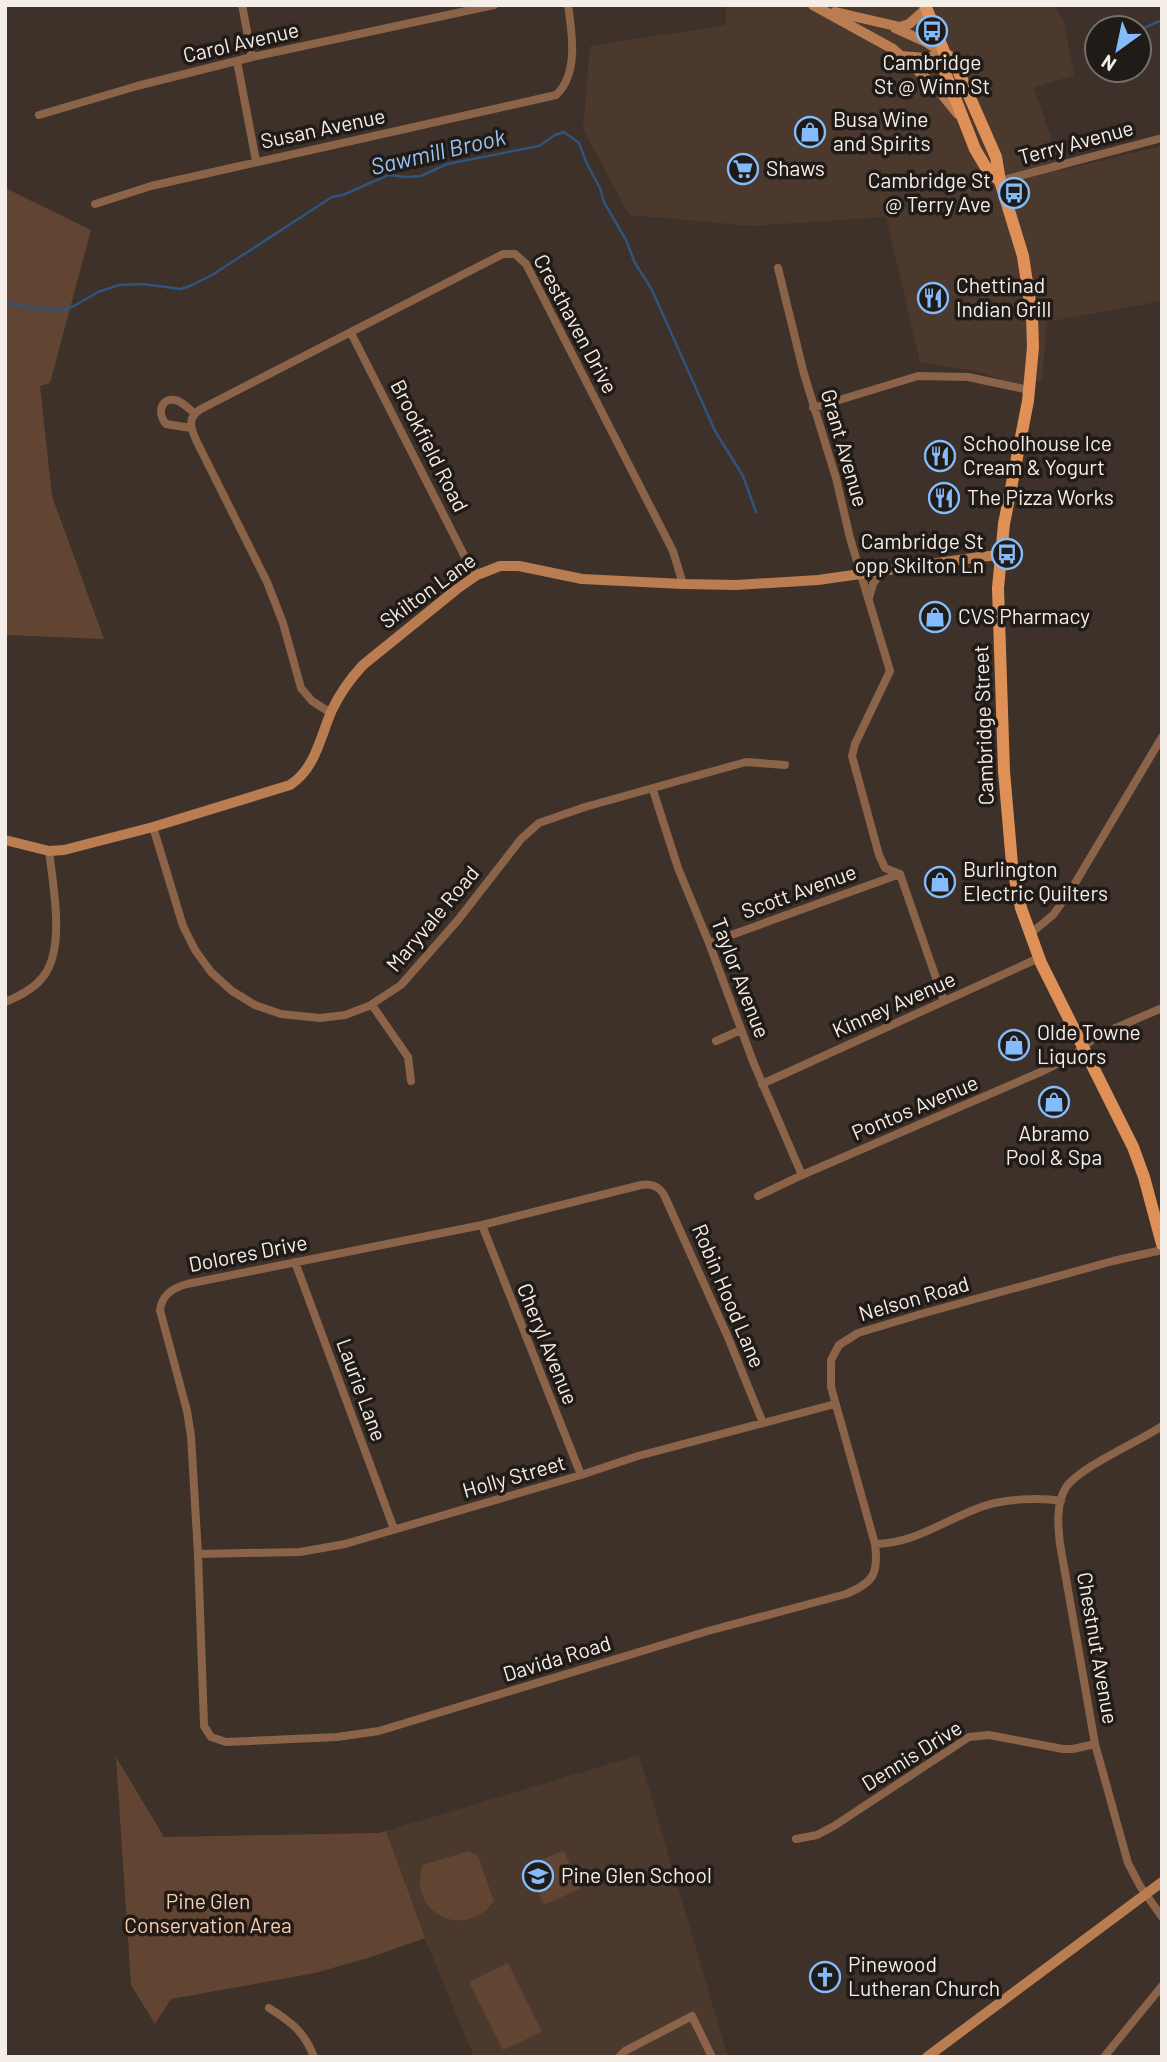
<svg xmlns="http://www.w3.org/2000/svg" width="1167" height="2062" font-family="Barlow,sans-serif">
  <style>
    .built { fill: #4b392d }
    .green { fill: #614532 }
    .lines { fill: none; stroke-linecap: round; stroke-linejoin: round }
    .stream { stroke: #2f547e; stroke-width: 2.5 }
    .street { stroke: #8a6349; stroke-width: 8 }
    .secondary { stroke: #ba7d51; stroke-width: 10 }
    .primary { stroke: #de9056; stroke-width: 12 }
    .labels { text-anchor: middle; stroke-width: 7; stroke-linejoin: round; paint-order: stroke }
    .street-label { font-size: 21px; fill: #f5ede8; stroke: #201b17 }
    .poi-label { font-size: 21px; fill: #f5ede8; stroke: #201b17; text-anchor: start }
    .park-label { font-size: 21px; fill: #fcceaf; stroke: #201b17 }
    .water-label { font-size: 23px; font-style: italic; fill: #98c5fa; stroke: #201b17 }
  </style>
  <rect width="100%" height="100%" fill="#3d3129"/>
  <path class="built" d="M726 5H1053L1063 19 1074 75 1034 88 1062 170 1162 146V301L1047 322 1042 381 1019 385 979 372 920 362 886 217 752 226 629 215 583 129 590 46 726 25Z
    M639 1755 728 2057H474L418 1922 386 1831Z"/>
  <path class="green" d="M5 188 91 230 50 383 40 386 52 496 104 639 5 635Z
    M116 1757 164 1837 379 1833 386 1831 425 1938 368 1958 315 1973 171 1999 155 2024 131 1985Z
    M469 1851 478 1856 494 1901C465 1942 406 1912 423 1865Z
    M562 1851 565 1853 580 1889 546 1904 543 1903 528 1868 530 1865Z
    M508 1963 542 2032 503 2050 469 1982Z"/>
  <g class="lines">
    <path class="stream" d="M1139 30 1162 20
      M5 301 15 305 40 309 64 310 74 306 98 292 119 285 143 284 180 289 190 286 212 275 332 197 343 195 388 175 407 177 421 176 447 164 539 146 555 135 564 132 579 143 587 164 600 188 604 202 626 240 635 263 652 290 715 431 743 476 756 512"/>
    <path class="street" d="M242 5 252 57
      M237 61 256 161
      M39 115 137 86 252 57 494 5
      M1000 181 1162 138
      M95 204 151 186 556 95C579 74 572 32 568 5
      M778 268 804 374 836 478 850 538 890 671 855 744 852 756 879 855 885 868 900 874
      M351 333 466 559 477 575
      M813 408 918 376 968 377 1029 390
      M191 428 166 424C158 415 159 398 175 400 182 401 189 409 194 413
      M869 598 873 584 881 572
      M331 713 312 701 301 688 283 623 267 582 197 442C191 429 186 418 201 409L503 254H515L526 264 673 551 683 584
      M653 790 678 868 709 943 754 1064 802 1175
      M153 827 183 926 195 950 211 972 232 991 255 1005 281 1014 320 1018 345 1015 369 1006 401 985 458 920 521 839 539 823 585 807 746 762 785 765
      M900 874 944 1001
      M1030 934 1053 915 1071 890 1162 737
      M709 943 900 874
      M5 1002C20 996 36 988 45 974 65 945 53 885 49 851
      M372 1005 408 1057 411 1081
      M716 1041 741 1030
      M762 1084 1039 958
      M758 1196 802 1175 1043 1071 1071 1057 1097 1036 1162 1008
      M482 1225 581 1475
      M295 1262 394 1529
      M763 1423 727 1335 665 1197C660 1187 653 1183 641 1185L482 1225 187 1284C172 1288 162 1295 160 1310L187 1411 191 1436 198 1554 204 1726 211 1737 226 1742 337 1737 379 1731 708 1631 846 1594C873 1583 879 1574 875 1544L831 1387V1360L839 1345 858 1333 921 1314 1113 1261 1162 1250
      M1162 1426C1139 1442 1077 1468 1065 1489 1056 1505 1058 1527 1060 1544L1095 1744 1128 1863 1140 1886 1162 1917
      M875 1544C915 1544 948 1518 984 1506 1004 1499 1041 1497 1061 1501
      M198 1554 300 1552 345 1544 581 1475 638 1456 835 1404
      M796 1839 817 1835 834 1826 969 1737 989 1735 1063 1749H1073L1095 1744
      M269 2008C291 2022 304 2031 314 2057
      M619 2057 625 2051 692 2016 712 2057
      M1104 2057 1162 1986"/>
    <path class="secondary" d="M813 5 893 49 936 87 958 114
      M835 12 900 27 909 24 926 9
      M895 28 926 42 945 54
      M901 56 925 58 945 54
      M5 840 49 851 64 850 153 827 290 785C316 768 320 737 332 710 340 693 350 679 363 665L457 589 477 575 500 566H519L582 579 683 584 736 585 818 580 980 557 1000 555
      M927 2057 1162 1882"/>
    <path class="primary" d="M925 5 945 54 944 67 946 75 975 149 985 166 1000 181
      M945 54 953 59 996 157 1000 181 1023 256 1032 316 1033 347 1028 401 1004 524 998 588 1004 771 1012 864 1021 908 1041 963 1133 1147 1144 1177 1162 1244"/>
  </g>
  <defs>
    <g id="bus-ring" transform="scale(1.575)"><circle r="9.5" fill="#201b17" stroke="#84bcfb" stroke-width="1.5"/><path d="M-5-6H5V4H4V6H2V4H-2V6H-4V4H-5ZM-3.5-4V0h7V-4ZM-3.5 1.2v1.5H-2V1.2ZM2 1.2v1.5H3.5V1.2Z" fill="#84bcfb"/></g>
    <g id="shop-ring" transform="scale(1.575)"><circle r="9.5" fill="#201b17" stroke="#84bcfb" stroke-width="1.5"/><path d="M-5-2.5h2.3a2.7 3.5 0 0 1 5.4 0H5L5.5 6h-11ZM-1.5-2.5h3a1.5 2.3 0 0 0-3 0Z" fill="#84bcfb"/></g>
    <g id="supermarket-ring" transform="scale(1.575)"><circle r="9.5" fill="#201b17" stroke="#84bcfb" stroke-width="1.5"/><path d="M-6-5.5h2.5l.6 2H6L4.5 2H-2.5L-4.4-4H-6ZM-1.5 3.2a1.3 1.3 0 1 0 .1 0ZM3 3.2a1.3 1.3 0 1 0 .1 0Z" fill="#84bcfb"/></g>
    <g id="restaurant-ring" transform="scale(1.575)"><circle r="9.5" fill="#201b17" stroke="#84bcfb" stroke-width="1.5"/><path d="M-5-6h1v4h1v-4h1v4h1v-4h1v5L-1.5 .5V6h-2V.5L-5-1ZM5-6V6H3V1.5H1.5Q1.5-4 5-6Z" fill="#84bcfb"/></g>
    <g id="school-ring" transform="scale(1.575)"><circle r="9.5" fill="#201b17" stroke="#84bcfb" stroke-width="1.5"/><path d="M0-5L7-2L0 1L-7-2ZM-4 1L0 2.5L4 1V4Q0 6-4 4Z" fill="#84bcfb"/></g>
    <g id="church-ring" transform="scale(1.575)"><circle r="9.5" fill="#201b17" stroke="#84bcfb" stroke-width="1.5"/><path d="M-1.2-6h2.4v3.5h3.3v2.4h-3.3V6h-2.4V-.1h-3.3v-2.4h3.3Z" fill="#84bcfb"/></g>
  </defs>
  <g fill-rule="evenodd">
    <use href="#bus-ring" x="932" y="31"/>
    <use href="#shop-ring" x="810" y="132"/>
    <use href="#supermarket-ring" x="743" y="169"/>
    <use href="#bus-ring" x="1014" y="193"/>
    <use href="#restaurant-ring" x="933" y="298"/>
    <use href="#restaurant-ring" x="940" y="456"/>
    <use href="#restaurant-ring" x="944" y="498"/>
    <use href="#bus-ring" x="1007" y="554"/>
    <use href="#shop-ring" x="935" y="617"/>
    <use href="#shop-ring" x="940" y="882"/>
    <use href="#shop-ring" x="1014" y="1045"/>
    <use href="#shop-ring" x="1054" y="1102"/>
    <use href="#school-ring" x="538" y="1876"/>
    <use href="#church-ring" x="825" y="1977"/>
  </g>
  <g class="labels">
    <g class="street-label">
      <text transform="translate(241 43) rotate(-13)" y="7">Carol Avenue</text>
      <text transform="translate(323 129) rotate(-12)" y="7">Susan Avenue</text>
      <text transform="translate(1076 143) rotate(-15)" y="7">Terry Avenue</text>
      <text transform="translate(575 324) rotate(62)" y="7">Cresthaven Drive</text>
      <text transform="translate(429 446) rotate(63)" y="7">Brookfield Road</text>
      <text transform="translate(844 448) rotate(74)" y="7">Grant Avenue</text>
      <text transform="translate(428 591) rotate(-36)" y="7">Skilton Lane</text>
      <text transform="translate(984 725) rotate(-92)" y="7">Cambridge Street</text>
      <text transform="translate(799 892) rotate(-20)" y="7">Scott Avenue</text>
      <text transform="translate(433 919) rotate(-50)" y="7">Maryvale Road</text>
      <text transform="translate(740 978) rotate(69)" y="7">Taylor Avenue</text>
      <text transform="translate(894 1005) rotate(-24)" y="7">Kinney Avenue</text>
      <text transform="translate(915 1108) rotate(-23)" y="7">Pontos Avenue</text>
      <text transform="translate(248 1254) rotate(-11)" y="7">Dolores Drive</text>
      <text transform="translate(728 1296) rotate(67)" y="7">Robin Hood Lane</text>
      <text transform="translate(914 1299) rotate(-16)" y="7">Nelson Road</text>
      <text transform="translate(547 1344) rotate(68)" y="7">Cheryl Avenue</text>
      <text transform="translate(361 1390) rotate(70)" y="7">Laurie Lane</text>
      <text transform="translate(514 1477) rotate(-16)" y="7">Holly Street</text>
      <text transform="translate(1097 1648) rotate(80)" y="7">Chestnut Avenue</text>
      <text transform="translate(557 1659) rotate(-17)" y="7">Davida Road</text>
      <text transform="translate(912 1756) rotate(-32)" y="7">Dennis Drive</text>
    </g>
    <g class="poi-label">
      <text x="932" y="70" text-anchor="middle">Cambridge<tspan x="932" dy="24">St @ Winn St</tspan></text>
      <text x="833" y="127">Busa Wine<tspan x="833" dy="24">and Spirits</tspan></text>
      <text x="766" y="176">Shaws</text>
      <text x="991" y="188" text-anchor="end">Cambridge St<tspan x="991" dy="24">@ Terry Ave</tspan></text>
      <text x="956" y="293">Chettinad<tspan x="956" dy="24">Indian Grill</tspan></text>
      <text x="963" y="451">Schoolhouse Ice<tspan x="963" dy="24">Cream &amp; Yogurt</tspan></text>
      <text x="967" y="505">The Pizza Works</text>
      <text x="984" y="549" text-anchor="end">Cambridge St<tspan x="984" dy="24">opp Skilton Ln</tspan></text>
      <text x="958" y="624">CVS Pharmacy</text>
      <text x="963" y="877">Burlington<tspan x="963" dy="24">Electric Quilters</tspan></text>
      <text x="1037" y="1040">Olde Towne<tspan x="1037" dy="24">Liquors</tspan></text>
      <text x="1054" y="1141" text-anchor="middle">Abramo<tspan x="1054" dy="24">Pool &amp; Spa</tspan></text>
      <text x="561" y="1883">Pine Glen School</text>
      <text x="848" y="1972">Pinewood<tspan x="848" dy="24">Lutheran Church</tspan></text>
    </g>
    <g class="park-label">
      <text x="208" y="1909">Pine Glen<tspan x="208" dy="24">Conservation Area</tspan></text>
    </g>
    <g class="water-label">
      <text transform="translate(438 152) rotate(-13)" y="8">Sawmill Brook</text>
    </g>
  </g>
  <rect width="1167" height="2062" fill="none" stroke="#f5ede8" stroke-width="14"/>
  <g transform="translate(1118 49) rotate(213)"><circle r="33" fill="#201b17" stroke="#756f6b" stroke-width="2"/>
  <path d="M0-5L12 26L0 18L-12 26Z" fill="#84bcfb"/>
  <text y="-10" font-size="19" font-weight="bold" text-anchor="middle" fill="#f5ede8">N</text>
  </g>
</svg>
